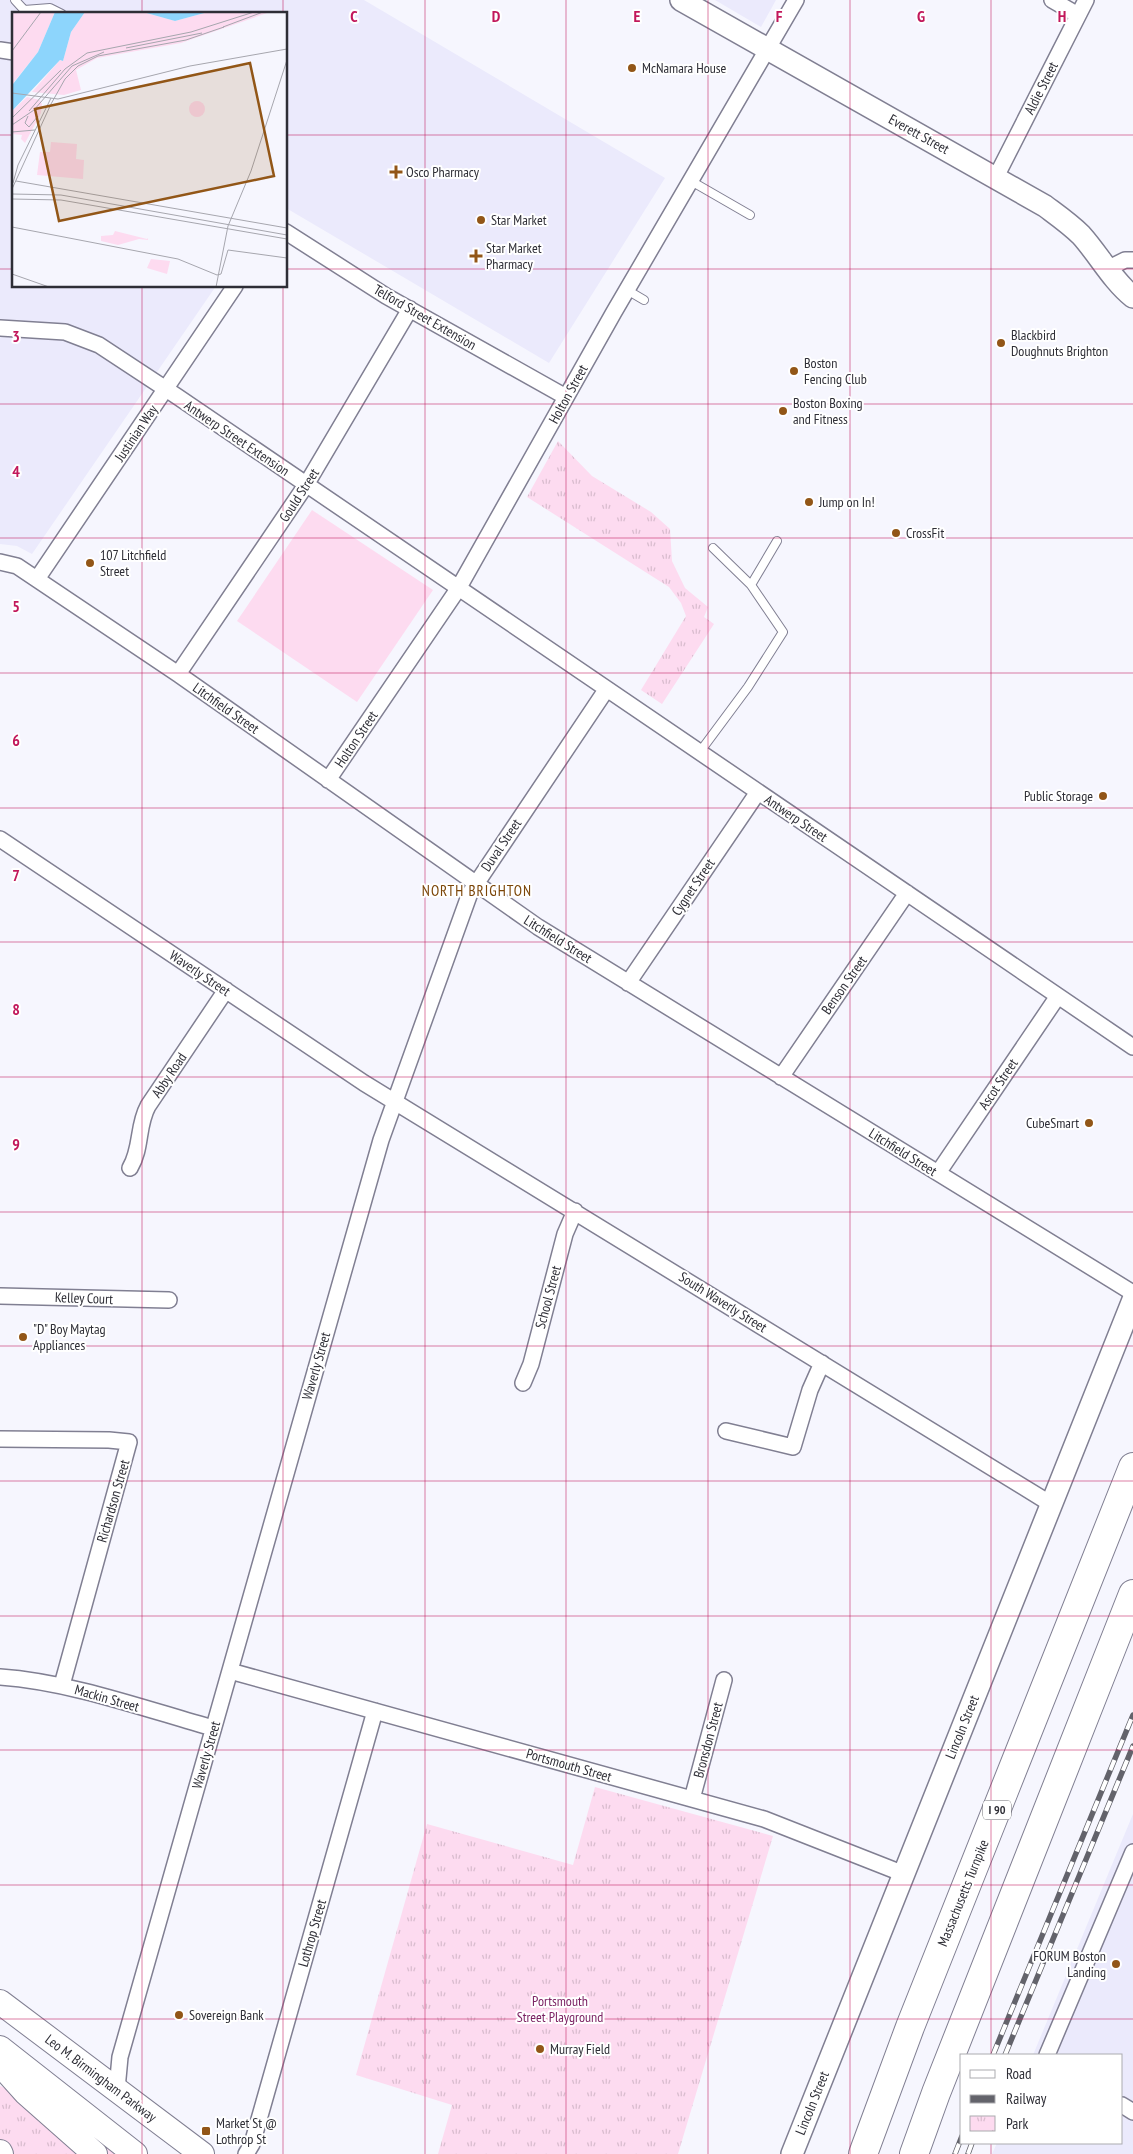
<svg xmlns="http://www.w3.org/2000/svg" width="1133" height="2154" font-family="'PT Sans Narrow',sans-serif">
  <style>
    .built { fill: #ebeafc }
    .grass { fill: #fddbf0 }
    .park { fill: url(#park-tufts) }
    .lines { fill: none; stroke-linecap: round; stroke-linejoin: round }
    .lane-casing { stroke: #807f92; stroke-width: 10 }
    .street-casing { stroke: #807f92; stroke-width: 18 }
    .secondary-casing { stroke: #807f92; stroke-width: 24 }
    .primary-casing { stroke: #807f92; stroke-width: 26 }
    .highway-casing { stroke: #807f92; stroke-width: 30 }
    .lane { stroke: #fff; stroke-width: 8 }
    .street { stroke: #fff; stroke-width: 15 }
    .secondary { stroke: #fff; stroke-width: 21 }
    .primary { stroke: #fff; stroke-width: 24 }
    .highway { stroke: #fff; stroke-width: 28 }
    .rail-casing { stroke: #63636b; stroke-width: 5.5 }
    .rail { stroke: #fff; stroke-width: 4; stroke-dasharray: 11; stroke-linecap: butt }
    .grid { fill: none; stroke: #c2185b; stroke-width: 1; stroke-opacity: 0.55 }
    .poi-dot { fill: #925617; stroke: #fff; stroke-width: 2 }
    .labels { text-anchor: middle; stroke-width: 4; stroke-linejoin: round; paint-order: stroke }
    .shield { fill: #fff; stroke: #6d6d72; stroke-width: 1 }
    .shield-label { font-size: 12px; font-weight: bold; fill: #2e2e36 }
    .poi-label { font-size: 14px; fill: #2e2e36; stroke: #fff; text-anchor: start }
    .street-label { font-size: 14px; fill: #2e2e36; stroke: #fff }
    .park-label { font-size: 14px; fill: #7b2263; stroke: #fff }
    .neighbourhood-label { font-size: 15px; letter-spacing: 1px; fill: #7b4507; stroke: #fff }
    .inset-road { fill: none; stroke: #a6a6ae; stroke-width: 1 }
    .view { fill: #925617; fill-opacity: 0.15; stroke: #925617; stroke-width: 2.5 }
    .inset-edge { fill: none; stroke: #2e2e36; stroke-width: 2.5 }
    .grid-label { font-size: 16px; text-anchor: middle; font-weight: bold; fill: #c2185b; stroke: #fff; stroke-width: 4; stroke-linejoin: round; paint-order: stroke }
  </style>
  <defs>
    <pattern id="park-tufts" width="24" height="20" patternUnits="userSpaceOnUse" patternTransform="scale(1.25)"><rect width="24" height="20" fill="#fddbf0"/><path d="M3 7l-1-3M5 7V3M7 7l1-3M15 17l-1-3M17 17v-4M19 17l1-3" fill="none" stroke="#d9bcce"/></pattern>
  </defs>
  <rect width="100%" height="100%" fill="#f6f6fe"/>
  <path class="built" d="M0 0H364L665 178 549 363 286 208V14H14V286H216L32 554 17 546 0 544Z
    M715 0H776L761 27Z
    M1133 1814V2154H992L997 2143H1122V2055H1033Z"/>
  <path class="grass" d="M312 510 433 590 357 702 237 621Z"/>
  <path class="park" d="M558 441 592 476 651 512 670 529 672 561 685 588 708 607 704 617 714 624 662 704 641 690 686 616 681 603 669 587 527 497Z
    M595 1787 773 1836 678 2154H438L452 2105 356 2075 427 1824 573 1865Z
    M0 2086 47 2101 117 2154H0Z"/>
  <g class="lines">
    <g class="lane-casing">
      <path id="lane" d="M15 0 26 12
        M24 10 50 8 62 14
        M691 181 750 215
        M627 290 644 300
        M751 585 777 541
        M699 753 748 687 783 632 751 585 713 548"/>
    </g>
    <g class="street-casing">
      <path id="street" d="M1052 0 1078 15
        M0 50 14 52
        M996 177 1086 0
        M286 232 386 296 566 397
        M1107 269 1125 260H1133
        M0 328 65 332 99 345 178 397 1133 1047
        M0 562 17 566 178 674 538 927 1133 1293
        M37 579 235 286
        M178 674 306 485 410 309
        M328 780 458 589 614 312 796 0
        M0 839 364 1083 1051 1504
        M628 983 758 792
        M781 1077 907 893
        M130 1168C142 1148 137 1126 148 1106L226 990
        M938 1173 1058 996
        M0 1296 169 1300
        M523 1383 531 1364 565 1234 575 1211
        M726 1431 793 1447 810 1390 822 1363
        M0 1439 109 1440 129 1442 62 1685
        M230 1671 764 1819 904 1874
        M0 1677C71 1682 145 1709 213 1728
        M692 1799 724 1680
        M1047 2055 1133 1852
        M117 2089 120 2057 381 1140 470 893 606 690
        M1122 2105 1133 2112
        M246 2154 252 2144 375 1711"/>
    </g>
    <g class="secondary-casing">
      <path id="secondary" d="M681 0 1045 206C1057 215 1070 224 1081 235 1099 255 1112 280 1133 297
        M792 2154 1133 1300"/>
    </g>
    <g class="primary-casing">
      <path id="primary" d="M0 2002 202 2154
        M0 2048 135 2154
        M0 2064 26 2093 95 2154
        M0 2152 1 2154"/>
    </g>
    <g class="highway-casing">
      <path id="highway" d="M863 2154 910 2027 1133 1467
        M914 2154 936 2093 1133 1594"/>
    </g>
    <use href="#lane" class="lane"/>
    <use href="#street" class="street"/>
    <use href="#secondary" class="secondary"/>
    <use href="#primary" class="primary"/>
    <use href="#highway" class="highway"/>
    <g class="rail-casing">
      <path id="rail" d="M993 2055 1133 1715
        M1005 2055 1133 1746
        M955 2154 962 2136
        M968 2154 972 2143"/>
    </g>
    <use href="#rail" class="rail"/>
  </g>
  <path class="grid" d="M142 0V14M283 0V14M425 0V2154M566 0V2154M708 0V2154M850 0V2154M991 0V2055M0 135H14M286 135H1133M0 269H14M286 269H1133M142 286V2154M283 286V2154M0 404H1133M0 538H1133M0 673H1133M0 808H1133M0 942H1133M0 1077H1133M0 1212H1133M0 1346H1133M0 1481H1133M0 1616H1133M0 1750H1133M0 1885H1133M0 2019H1133M991 2143V2154"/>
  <g class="poi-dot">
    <circle cx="632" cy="68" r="5"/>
    <path d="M393.5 164.5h5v5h5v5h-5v5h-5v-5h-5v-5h5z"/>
    <circle cx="481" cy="220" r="5"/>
    <path d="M473.5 248.5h5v5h5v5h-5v5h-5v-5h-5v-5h5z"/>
    <circle cx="1001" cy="343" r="5"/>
    <circle cx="794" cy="371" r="5"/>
    <circle cx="783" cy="411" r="5"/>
    <circle cx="809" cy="502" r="5"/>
    <circle cx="896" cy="533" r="5"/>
    <circle cx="90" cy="563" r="5"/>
    <circle cx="1103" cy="796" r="5"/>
    <circle cx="1089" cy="1123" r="5"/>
    <circle cx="23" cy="1337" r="5"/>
    <circle cx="1116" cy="1964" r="5"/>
    <circle cx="179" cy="2015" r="5"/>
    <circle cx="540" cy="2049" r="5"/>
    <rect x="201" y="2126" width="10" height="10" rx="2.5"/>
  </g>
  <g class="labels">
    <rect class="shield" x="983" y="1800.5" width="28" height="19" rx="4"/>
    <g class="shield-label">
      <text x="997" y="1814">I 90</text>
    </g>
    <g class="poi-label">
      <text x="642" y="73">McNamara House</text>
      <text x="406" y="177">Osco Pharmacy</text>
      <text x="491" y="225">Star Market</text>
      <text x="486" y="253">Star Market<tspan x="486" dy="16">Pharmacy</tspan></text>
      <text x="1011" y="340">Blackbird<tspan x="1011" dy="16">Doughnuts Brighton</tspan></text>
      <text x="804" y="368">Boston<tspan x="804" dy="16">Fencing Club</tspan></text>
      <text x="793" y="408">Boston Boxing<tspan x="793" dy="16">and Fitness</tspan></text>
      <text x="819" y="507">Jump on In!</text>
      <text x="906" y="538">CrossFit</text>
      <text x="100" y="560">107 Litchfield<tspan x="100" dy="16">Street</tspan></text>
      <text x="1093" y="801" text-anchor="end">Public Storage</text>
      <text x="1079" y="1128" text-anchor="end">CubeSmart</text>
      <text x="33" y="1334">"D" Boy Maytag<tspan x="33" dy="16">Appliances</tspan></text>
      <text x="1106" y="1961" text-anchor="end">FORUM Boston<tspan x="1106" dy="16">Landing</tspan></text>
      <text x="189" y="2020">Sovereign Bank</text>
      <text x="550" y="2054">Murray Field</text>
      <text x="216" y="2128">Market St @<tspan x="216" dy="16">Lothrop St</tspan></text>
    </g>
    <g class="street-label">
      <text transform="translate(1041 88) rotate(-63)" y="5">Aldie Street</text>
      <text transform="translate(919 134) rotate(29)" y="5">Everett Street</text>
      <text transform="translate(425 317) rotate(30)" y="5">Telford Street Extension</text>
      <text transform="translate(568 394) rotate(-61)" y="5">Holton Street</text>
      <text transform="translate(136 433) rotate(-56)" y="5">Justinian Way</text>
      <text transform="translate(237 438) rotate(34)" y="5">Antwerp Street Extension</text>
      <text transform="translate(299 495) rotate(-57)" y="5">Gould Street</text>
      <text transform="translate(226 708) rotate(35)" y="5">Litchfield Street</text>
      <text transform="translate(356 739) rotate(-56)" y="5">Holton Street</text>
      <text transform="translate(796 818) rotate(34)" y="5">Antwerp Street</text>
      <text transform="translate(501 845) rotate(-56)" y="5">Duval Street</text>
      <text transform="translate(693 887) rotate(-56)" y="5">Cygnet Street</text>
      <text transform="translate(558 939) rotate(32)" y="5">Litchfield Street</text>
      <text transform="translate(200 973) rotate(34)" y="5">Waverly Street</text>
      <text transform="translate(844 985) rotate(-55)" y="5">Benson Street</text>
      <text transform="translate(169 1075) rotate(-56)" y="5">Abby Road</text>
      <text transform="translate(998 1084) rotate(-56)" y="5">Ascot Street</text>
      <text transform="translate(903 1152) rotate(32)" y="5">Litchfield Street</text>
      <text transform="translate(548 1297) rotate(-75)" y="5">School Street</text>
      <text transform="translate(84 1298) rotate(2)" y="5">Kelley Court</text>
      <text transform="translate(723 1302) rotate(32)" y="5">South Waverly Street</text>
      <text transform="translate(316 1366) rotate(-74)" y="5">Waverly Street</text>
      <text transform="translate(113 1501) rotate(-74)" y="5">Richardson Street</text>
      <text transform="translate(107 1698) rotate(16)" y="5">Mackin Street</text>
      <text transform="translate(962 1727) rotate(-68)" y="5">Lincoln Street</text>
      <text transform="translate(708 1740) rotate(-75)" y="5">Bronsdon Street</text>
      <text transform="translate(206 1755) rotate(-74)" y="5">Waverly Street</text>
      <text transform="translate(569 1765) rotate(16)" y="5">Portsmouth Street</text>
      <text transform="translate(963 1893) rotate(-68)" y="5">Massachusetts Turnpike</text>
      <text transform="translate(312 1933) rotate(-74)" y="5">Lothrop Street</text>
      <text transform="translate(101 2078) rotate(37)" y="5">Leo M. Birmingham Parkway</text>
      <text transform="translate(812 2103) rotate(-68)" y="5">Lincoln Street</text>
    </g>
    <g class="park-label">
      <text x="560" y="2006">Portsmouth<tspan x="560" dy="16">Street Playground</tspan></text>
    </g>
    <g class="neighbourhood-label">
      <text x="477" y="896">NORTH BRIGHTON</text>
    </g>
  </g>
  <g transform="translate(12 12)">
    <rect width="275" height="275" fill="#f6f6fe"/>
    <path d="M177 97a8 8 0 1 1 16 0a8 8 0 1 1-16 0Z" fill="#fddbf0"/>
    <path d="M0 0H43L26 40 2 70 1 77ZM73 0H131L163 9 196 0H258L169 31 85 46 64 58 69 78 52 83 20 80 48 48 51 49 59 20ZM15 85 28 88 30 92 29 101 13 131 9 127 10 123 0 122V99ZM39 130 65 132 64 147 72 148 71 167 25 163 28 140H38ZM103 219 135 227 136 226V228L127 227 106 233 89 229V224L101 223ZM139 247 158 249 155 262 135 256Z" fill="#fddbf0"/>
    <path d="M118 11H126L127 21 111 23 110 15Z" fill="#fddbf0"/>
    <path d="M43 0H73L59 20 51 49 48 48 0 99 1 72 26 40ZM131 0H196L163 9Z" fill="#8dd5fc"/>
    <path class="inset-road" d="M211 15 251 0M114 36 190 21M0 39 29 0M0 81 46 87 178 54 275 37M17 99 53 57 75 41 179 20 242 0M16 104 13 111 17 115 26 104M0 106 49 58M0 113 22 98 60 54 92 40M0 120 23 118M4 169 275 216M1 171 6 153 39 86M0 177 39 92 53 67 66 54 86 44 174 28 212 15M0 182 49 183 275 223M0 187 49 188 275 227M0 215 166 247 205 263M0 262 37 275M205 263 209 262 216 238 275 246M204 275 216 214 239 159 275 48"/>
    <path class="view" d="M238 51 262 164 47 209 23 97Z"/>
    <rect width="275" height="275" class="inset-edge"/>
  </g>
  <g class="grid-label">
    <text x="354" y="22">C</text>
    <text x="496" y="22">D</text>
    <text x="637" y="22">E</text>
    <text x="779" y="22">F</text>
    <text x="921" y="22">G</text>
    <text x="1062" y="22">H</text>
    <text x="16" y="342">3</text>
    <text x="16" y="477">4</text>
    <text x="16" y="612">5</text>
    <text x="16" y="746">6</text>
    <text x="16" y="881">7</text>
    <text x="16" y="1015">8</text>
    <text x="16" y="1150">9</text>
  </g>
  <rect x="960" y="2054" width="162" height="90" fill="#ffffff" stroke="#ababaf"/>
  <rect x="970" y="2070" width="25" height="8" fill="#ffffff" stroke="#ababaf"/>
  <text x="1006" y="2079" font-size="15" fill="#2e2e36">Road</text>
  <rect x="970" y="2095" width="25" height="8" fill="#63636b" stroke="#ababaf"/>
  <text x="1006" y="2104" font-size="15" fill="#2e2e36">Railway</text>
  <rect x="970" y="2116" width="25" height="15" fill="url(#park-tufts)" stroke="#ababaf"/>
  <text x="1006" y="2129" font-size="15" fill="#2e2e36">Park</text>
</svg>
